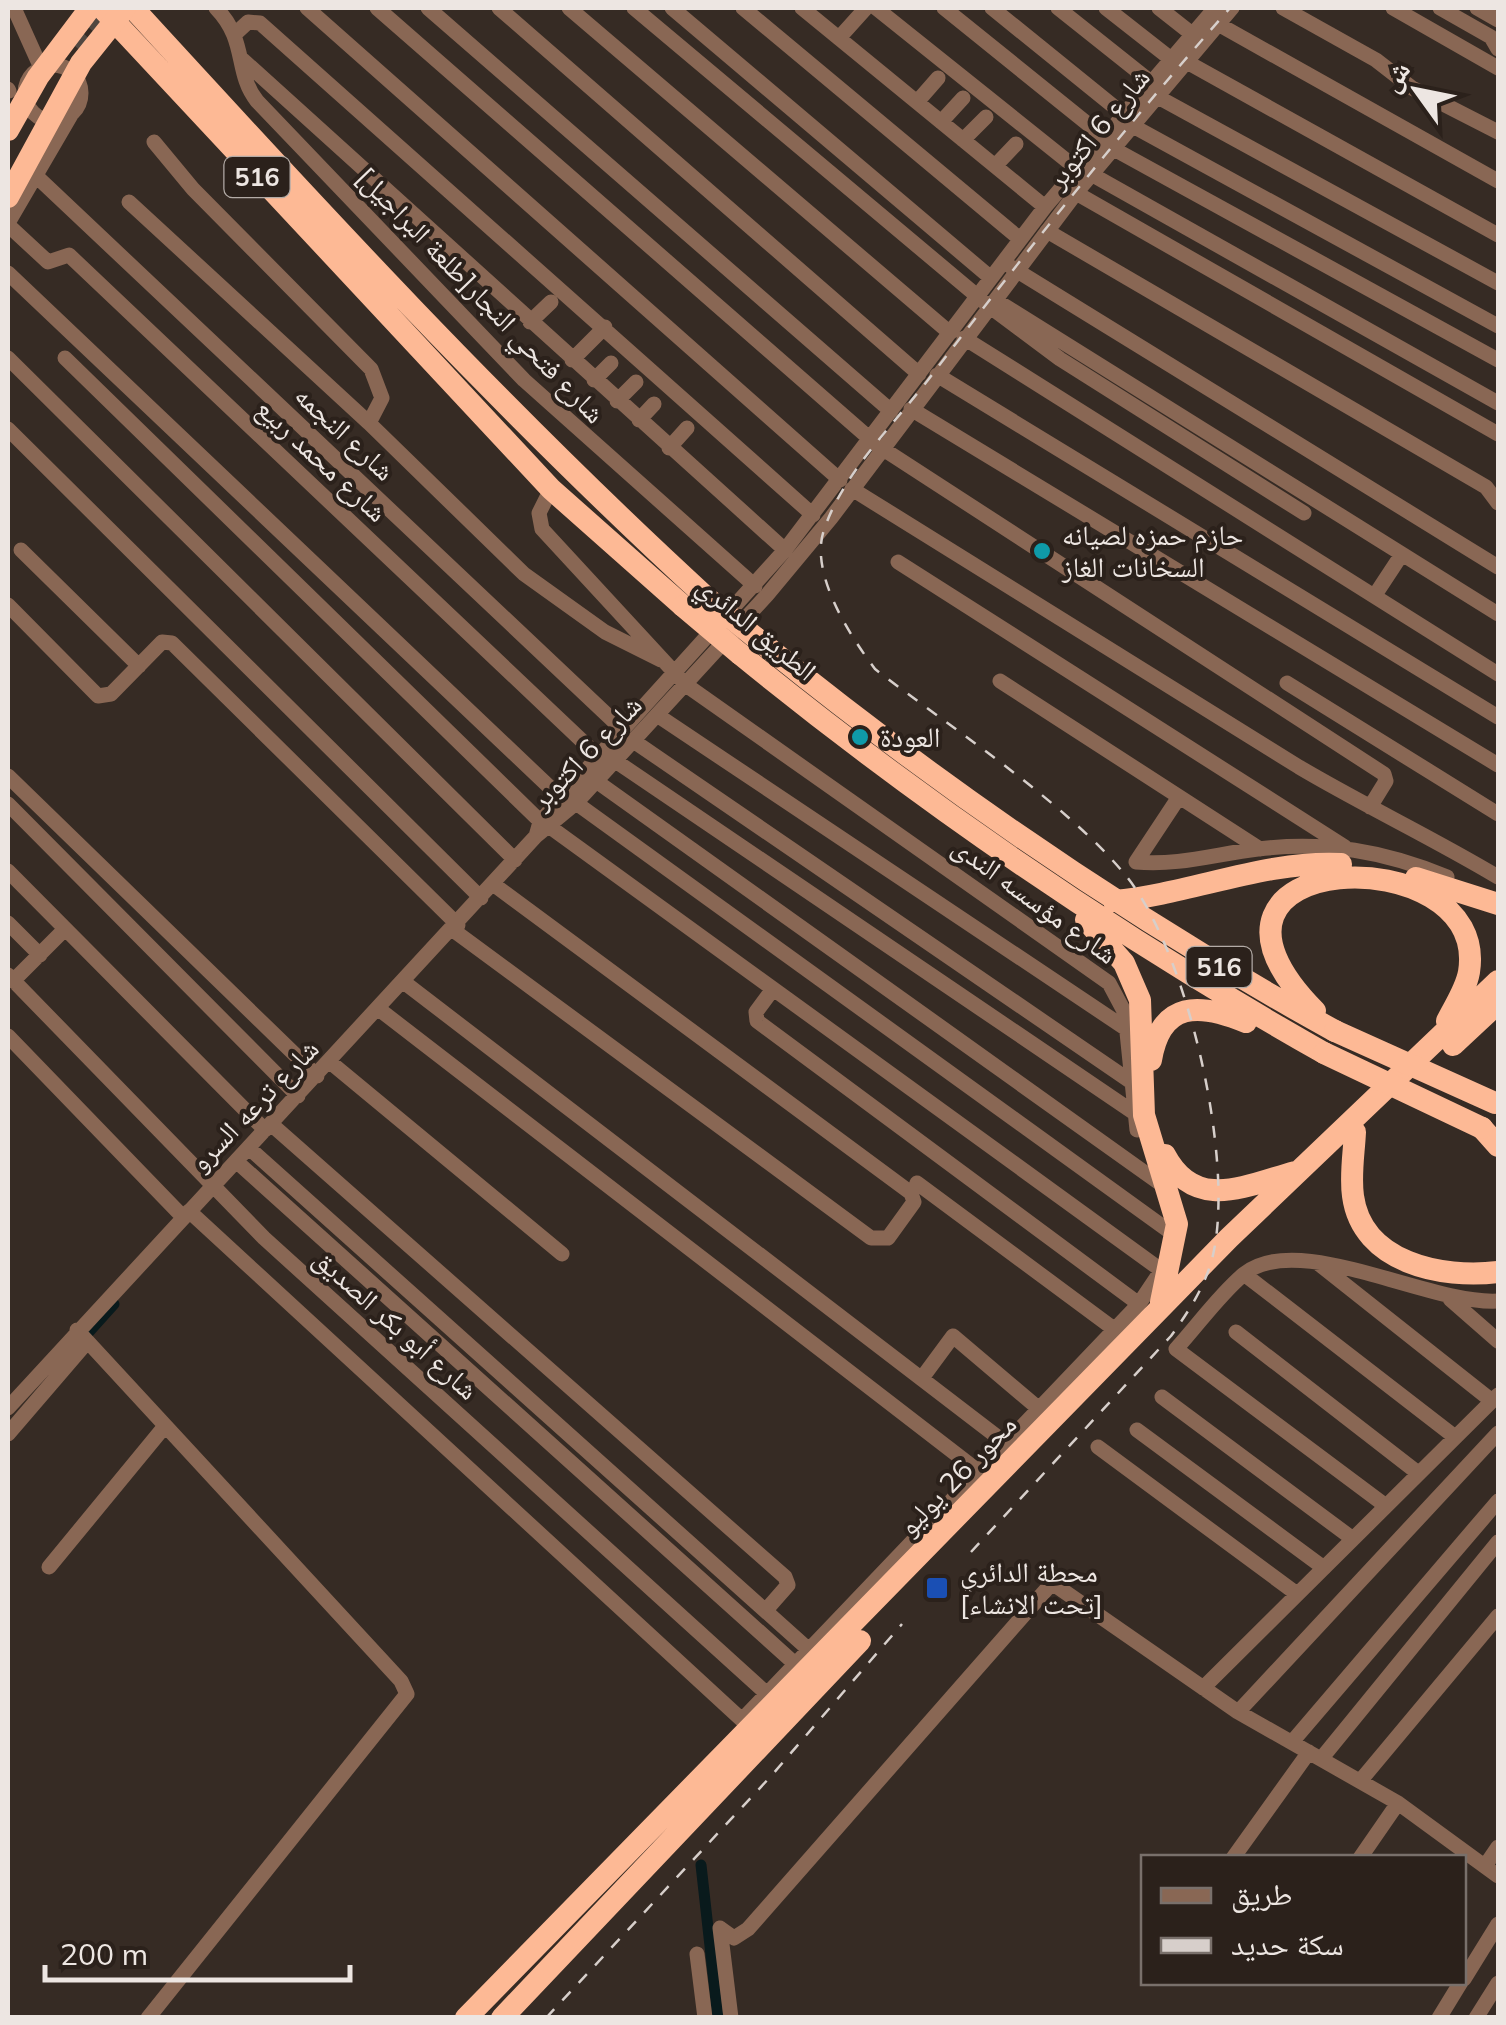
<svg xmlns="http://www.w3.org/2000/svg" width="1506" height="2025" font-family="Mulish,'Noto Naskh Arabic',sans-serif">
  <style>
    .lines { fill: none; stroke-linecap: round; stroke-linejoin: round }
    .canal { stroke: #091a1c; stroke-width: 11 }
    .minor-tunnel { stroke: #514740; stroke-width: 15; stroke-dasharray: 15 8; stroke-linecap: butt }
    .minor { stroke: #896754; stroke-width: 15 }
    .highway { stroke: #fdb995; stroke-width: 22 }
    .rail { stroke: #d7cfcb; stroke-width: 2.5; stroke-dasharray: 12 12; stroke-linecap: butt }
    .highway-bridge { stroke: #fdb995; stroke-width: 22 }
    .culture-dot { fill: #0f9aa8; stroke: #2b211b; stroke-width: 4 }
    .transit-dot { fill: #1a4fb4; stroke: #2b211b; stroke-width: 4 }
    .labels { text-anchor: middle; stroke-width: 8; stroke-linejoin: round; paint-order: stroke }
    .shield { fill: #2b211b; stroke: #b3aba6; stroke-width: 2.5 }
    .shield-label { font-size: 25px; font-weight: bold; fill: #ede6e2 }
    .street-label { font-size: 28px; fill: #ede6e2; stroke: #2b211b }
    .poi-label { font-size: 28px; fill: #ede6e2; stroke: #2b211b; text-anchor: start }
  </style>
  <rect width="100%" height="100%" fill="#362b24"/>
  <g class="lines">
    <path class="canal" d="M87 1334 114 1304
      M701 1865 718 2018"/>
    <path class="minor-tunnel" d="M74 45 109 8"/>
    <path class="minor" d="M14 8 41 68
      M216 8C248 41 234 72 257 101L524 380 755 586
      M307 8 840 480
      M377 8 877 445 1384 774 1386 781 1370 807
      M428 8 891 411
      M499 8 919 374
      M569 8 950 333
      M634 8 989 306 1060 359 1304 513
      M672 8 991 278
      M743 8 1020 239
      M802 8 1045 207
      M876 8 1076 168
      M944 8 1104 137
      M992 8 1123 114
      M1058 8 1151 82
      M1106 8 1171 59
      M1159 8 1192 34
      M1283 8 1376 60 1412 88 1498 132
      M1393 8 1498 68
      M1440 8 1491 37 1498 49
      M1477 8 1498 20
      M1218 24 1498 181
      M235 34 248 22 260 23 813 515
      M839 38 866 8
      M243 60 785 550
      M1185 61 1498 235
      M25 93a28 28 0 1 1 56 0a28 28 0 1 1-56 0Z
      M8 89 9 91
      M1156 96 1498 283
      M917 102 938 78
      M941 122 963 98
      M1131 125 1498 326
      M963 140 986 117
      M154 142 193 189 371 369 382 398 369 423
      M1112 148 1498 360
      M995 166 1016 144
      M34 174 622 729
      M1091 174 1498 403
      M1076 193 1498 434
      M129 202 369 423 524 574 605 632 661 660
      M8 223 71 115
      M8 225 48 262 69 255 598 756
      M1047 231 1486 487 1498 503
      M1011 267 1498 567
      M8 273 561 798
      M997 301 1498 614
      M530 322 551 302
      M964 338 1498 674
      M8 358 515 860
      M65 358 545 826
      M572 360 605 327
      M937 375 1498 717
      M594 380 611 363
      M617 401 636 382
      M911 409 1498 765
      M639 420 654 404
      M8 429 481 898
      M669 448 687 428
      M551 489 539 513 542 529 686 685 1109 983 1125 1013 1137 1130
      M852 489 1299 767C1365 806 1433 838 1498 877
      M21 550 139 666
      M898 562 1345 847
      M1375 595 1402 554
      M8 605 98 696 111 694 162 642 172 643 458 925
      M1000 681 1260 849
      M1287 683 1498 814
      M657 715 1128 1030
      M632 740 1130 1081
      M614 760 1133 1112
      M8 776 317 1076
      M596 781 1158 1182
      M1179 797 1136 862C1178 866 1216 854 1258 849 1326 841 1384 851 1447 877
      M576 803 1169 1231
      M8 804 298 1096
      M550 827 1161 1270
      M536 836 540 822 561 798 785 550 1045 207 1215 8
      M8 871 265 1130
      M8 923 40 955
      M453 930 871 1238H888L914 1202 911 1193 493 884
      M8 975 264 1238 766 1693
      M13 981 65 929
      M405 983 1004 1442
      M773 989 756 1012 757 1021 1139 1304
      M380 1010 978 1471
      M8 1036 183 1217
      M330 1062 562 1254
      M271 1124 785 1577 788 1585 766 1610
      M249 1148 808 1649
      M236 1161 794 1663
      M917 1183 1114 1329
      M189 1211 742 1720 1139 1304 1161 1271
      M1319 1264 1492 1401
      M1244 1274 1455 1437
      M1450 1299 1498 1341
      M77 1330 401 1681 407 1694 148 2018
      M1236 1332 1418 1473
      M922 1378 953 1336 1038 1408
      M1162 1397 1353 1539
      M8 1408 536 836 576 803 767 595 831 518 1076 193 1232 8
      M1137 1430 1324 1568
      M8 1434 87 1342
      M1098 1447 1297 1594
      M1386 1506 1176 1349C1198 1325 1219 1295 1244 1274 1298 1230 1428 1305 1498 1301
      M49 1567 165 1426
      M1203 1688 1498 1395
      M1238 1712 1498 1433
      M1292 1742 1498 1501
      M1321 1759 1498 1542
      M1361 1780 1498 1616
      M1233 1858 1309 1752
      M1360 1858 1398 1803
      M1485 1866 1498 1847
      M720 1928 734 1938 748 1929 1052 1583 1238 1712 1398 1803 1498 1876
      M720 1928 731 2018
      M697 1954 705 2018
      M1464 1979 1498 1924
      M1439 2018 1461 1982
      M1476 2018 1498 1983"/>
    <path class="highway" d="M102 8 551 489 683 606
      M133 8C318 210 504 412 707 598
      M756 638C938 786 1129 918 1335 1031
      M740 654C924 804 1117 936 1324 1053
      M1416 878 1498 904
      M1114 901C1190 894 1266 860 1341 864
      M1086 920 1124 963 1140 1000 1144 1115 1177 1224 1161 1302
      M1315 1011C1152 846 1491 835 1469 972 1466 989 1455 1005 1447 1021
      M1453 1045 1498 1003
      M1151 1060C1161 1000 1200 1003 1246 1022
      M1482 1128 1498 1146
      M1355 1132C1354 1153 1350 1175 1353 1196 1362 1263 1442 1279 1498 1272
      M1165 1155C1195 1212 1245 1186 1295 1172
      M466 2018 1229 1238 1498 981
      M502 2018 860 1641"/>
    <path class="rail" d="M971 1552 1171 1336C1189 1311 1206 1285 1213 1255 1235 1160 1188 954 1127 877 1067 803 951 728 875 669 850 636 809 573 824 530 842 475 893 425 928 380 1025 253 1124 128 1230 8
      M546 2018 772 1775 902 1624"/>
    <path class="highway-bridge" d="M8 130 38 77 90 8
      M8 197 81 63 125 8
      M707 598 756 638
      M683 606 740 654
      M1335 1031 1495 1103
      M1324 1053 1482 1128"/>
  </g>
  <g class="culture-dot">
    <circle cx="1042" cy="551" r="10"/>
    <circle cx="860" cy="737" r="10"/>
  </g>
  <rect class="transit-dot" x="925" y="1576" width="24" height="24" rx="5"/>
  <g class="labels">
    <g class="shield">
      <rect x="224.5" y="157" width="65" height="40" rx="8"/>
      <rect x="1186.5" y="947" width="65" height="40" rx="8"/>
    </g>
    <g class="shield-label">
      <text x="257" y="186">516</text>
      <text x="1219" y="976">516</text>
    </g>
    <g class="street-label">
      <text transform="translate(1098 128) rotate(-51)" y="10">شارع 6 اكتوبر</text>
      <text transform="translate(481 295) rotate(46)" y="10">شارع فتحي النجار[طلعة البراجيل]</text>
      <text transform="translate(345 433) rotate(43)" y="10">شارع النجمه</text>
      <text transform="translate(322 460) rotate(43)" y="10">شارع محمد ربيع</text>
      <text transform="translate(757 628) rotate(40)" y="10">الطريق الدائري</text>
      <text transform="translate(586 752) rotate(-46)" y="10">شارع 6 اكتوبر</text>
      <text transform="translate(1035 900) rotate(36)" y="10">شارع مؤسسه الندى</text>
      <text transform="translate(254 1105) rotate(-46)" y="10">شارع ترعه السرو</text>
      <text transform="translate(396 1324) rotate(42)" y="10">شارع أبو بكر الصديق</text>
      <text transform="translate(957 1475) rotate(-46)" y="10">محور 26 يوليو</text>
    </g>
    <g class="poi-label">
      <text x="1062" y="545">حازم حمزه لصيانه<tspan x="1062" dy="32">السخانات الغاز</tspan></text>
      <text x="880" y="747">العودة</text>
      <text x="960" y="1582">محطة الدائري<tspan x="960" dy="32">[تحت الانشاء]</tspan></text>
    </g>
  </g>
  <rect width="1506" height="2025" fill="none" stroke="#ede6e2" stroke-width="20"/>
  <rect x="1141" y="1855" width="325" height="130" fill="#2b211b" stroke="#79706b" stroke-width="2.5"/>
  <rect x="1161" y="1888" width="50" height="15" fill="#896754" stroke="#79706b" stroke-width="2.5"/>
  <text x="1231" y="1905" font-size="30" fill="#ede6e2">طريق</text>
  <rect x="1161" y="1938" width="50" height="15" fill="#d7cfcb" stroke="#79706b" stroke-width="2.5"/>
  <text x="1231" y="1955" font-size="30" fill="#ede6e2">سكة حديد</text>
  <g transform="translate(1416 90) rotate(303)" stroke="#2b211b" stroke-width="8" paint-order="stroke">
  <path d="M0-8L18 38L0 25L-18 38Z" fill="#ede6e2"/>
  <text y="-15" font-size="28" font-weight="bold" text-anchor="middle" fill="#ede6e2">ش</text>
  </g>
  <path d="M45 1965v15h305v-15" fill="none" stroke="#ede6e2" stroke-width="5"/>
  <text x="60" y="1965" font-size="30" fill="#ede6e2" stroke="#2b211b" stroke-width="8" paint-order="stroke">200 m</text>
</svg>
